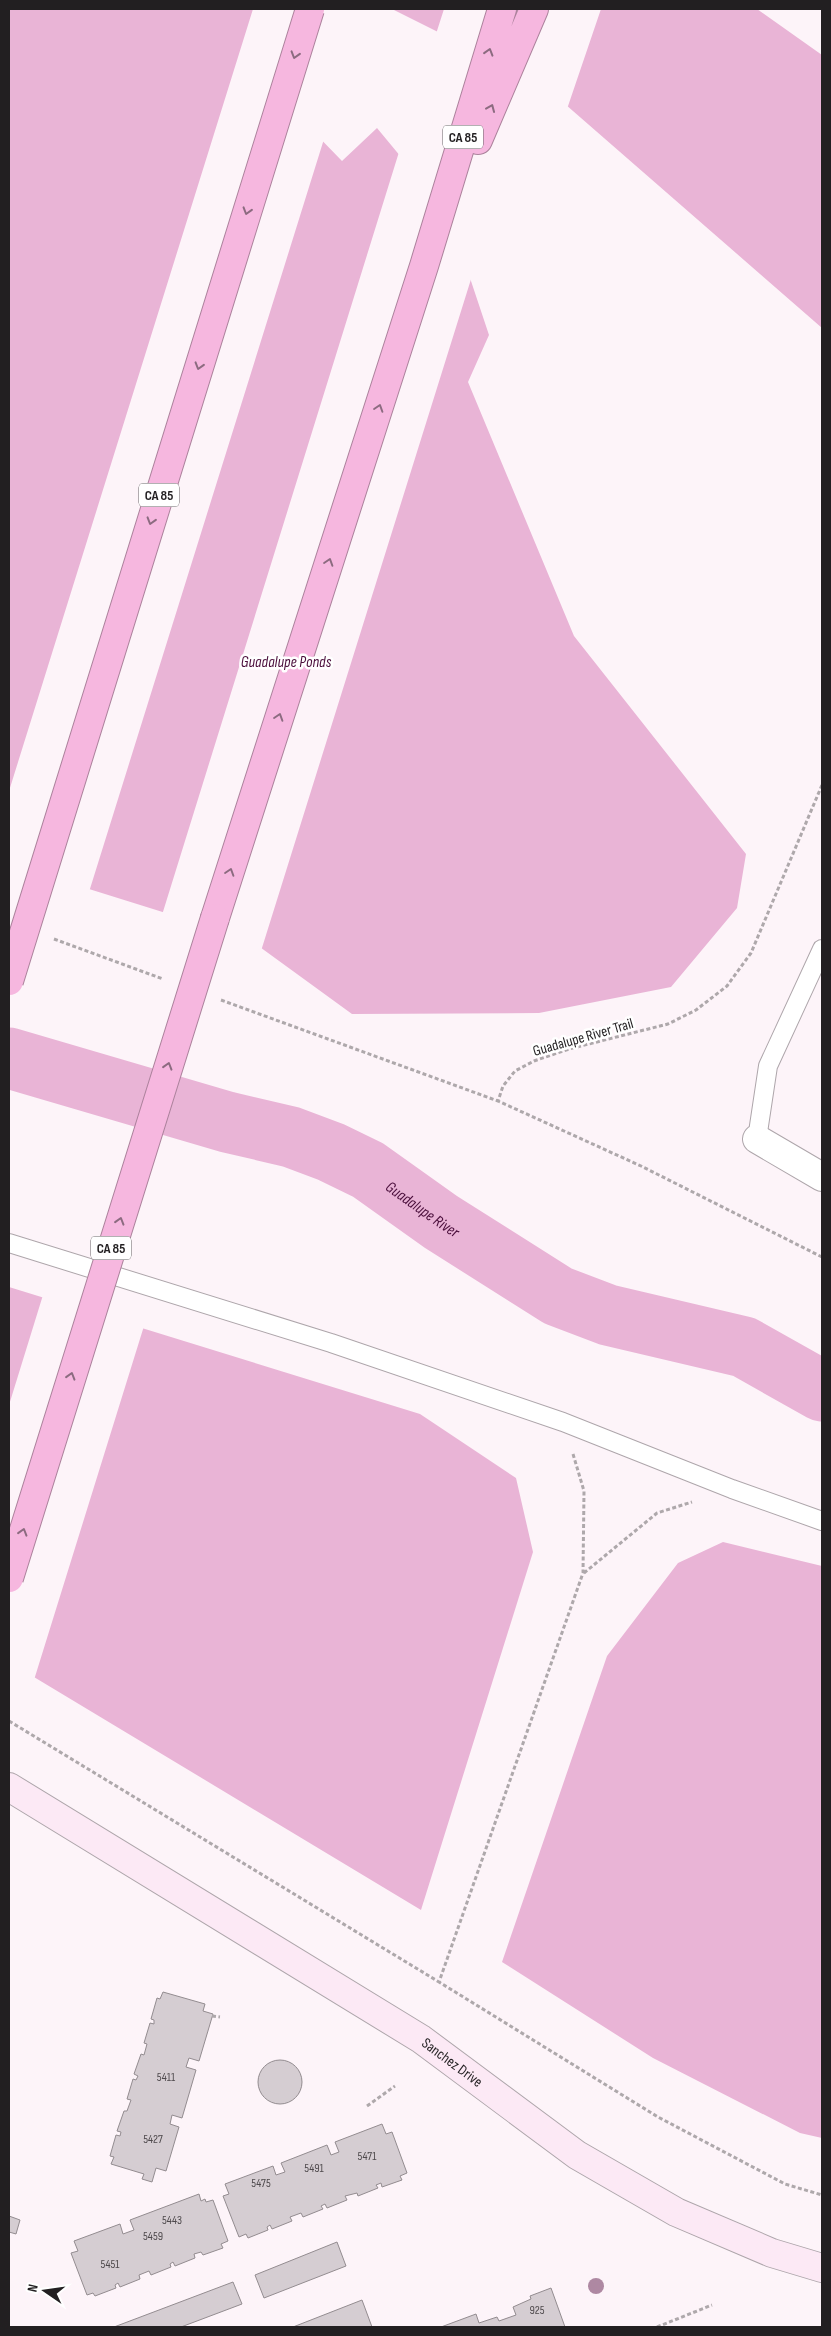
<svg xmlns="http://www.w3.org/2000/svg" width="831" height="2336" font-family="'Sofia Sans Condensed',sans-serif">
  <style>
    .water { fill: #e9b4d6 }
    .pier { fill: #fdf4f9 }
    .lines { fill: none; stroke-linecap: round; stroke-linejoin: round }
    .river { stroke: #e9b4d6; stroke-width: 61 }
    .building { fill: #d5cdd2; stroke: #938c90 }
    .lane-casing { stroke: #aea6ab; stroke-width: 20 }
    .street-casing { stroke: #aea6ab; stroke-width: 30 }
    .secondary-casing { stroke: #aea6ab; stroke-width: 30 }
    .highway-casing { stroke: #ac829c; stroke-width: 30 }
    .path { stroke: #aea8ab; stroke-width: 3; stroke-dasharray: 4 2.5; stroke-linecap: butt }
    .lane { stroke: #fff; stroke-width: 18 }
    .street { stroke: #fff; stroke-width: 28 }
    .secondary { stroke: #fce9f5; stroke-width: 28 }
    .highway { stroke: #f6b7df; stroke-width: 28 }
    .highway-bridge-casing { stroke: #ac829c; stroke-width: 30; stroke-linecap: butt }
    .highway-bridge { stroke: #f6b7df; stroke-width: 28 }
    .tree { fill: #ae88a2 }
    .oneway { stroke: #8c6b80 }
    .labels { text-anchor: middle; stroke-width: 5; stroke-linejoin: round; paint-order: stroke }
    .number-label { font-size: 12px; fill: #4f4a4d }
    .shield { fill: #fff; stroke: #646264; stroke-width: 1 }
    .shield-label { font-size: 14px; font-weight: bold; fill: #221f21 }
    .street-label { font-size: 15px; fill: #221f21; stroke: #fff }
    .water-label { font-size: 16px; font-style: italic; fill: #4b0f3c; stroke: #fff }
  </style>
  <rect width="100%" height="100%" fill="#fdf4f9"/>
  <path class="water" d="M9 9H257L256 31 308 126 342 161 377 128 449 215 489 335 468 382 574 636 746 854 737 908 671 987 539 1013 352 1014 249 939 9 864Z
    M392 9H757L822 55V328L542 84Z
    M9 1287 420 1414 516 1478 533 1552 421 1910 9 1662Z
    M723 1542 822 1566V2138L800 2133 653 2058 502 1962 607 1656 678 1563Z"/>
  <path class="pier" d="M253 9H259V31L310 125 324 139 89 892 9 866V791Z
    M444 9H601L567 109 541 86 436 34Z
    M399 152 451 214 472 276 261 951 248 942 162 915Z
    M43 1295 144 1326 34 1680 9 1665V1405Z"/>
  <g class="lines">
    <path class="river" id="s1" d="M9 1058 227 1122 291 1137 331 1152 368 1170 441 1222 558 1296 608 1315 744 1347 822 1391"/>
  </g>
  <path class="building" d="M163 1992 205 2004 203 2011 213 2014 199 2061 189 2058 186 2067 196 2070 182 2118 172 2115 170 2124 179 2127 166 2171 156 2168 152 2182 142 2179 144 2174 111 2164 114 2157 110 2156 116 2135 120 2136 121 2132 117 2131 124 2111H127L131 2100 127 2099 133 2079 136 2080 138 2076 134 2074 141 2054 144 2055 147 2044 144 2043 150 2023 154 2024V2020L151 2019 157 1998 160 1999Z
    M258 2082a22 22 0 1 1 44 0a22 22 0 1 1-44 0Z
    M382 2124 386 2134 392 2132 407 2173 400 2176 402 2180 382 2187 381 2183 376 2185 378 2188 358 2196 357 2193 345 2196 347 2200 327 2208 325 2204 321 2206 323 2209 303 2217 301 2213 290 2217 292 2221 272 2229 270 2225 267 2227 268 2230 248 2238 246 2234 239 2237 223 2196 229 2194 225 2184 273 2166 276 2175 285 2172 281 2163 327 2145 331 2155 339 2152 335 2142Z
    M199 2194 201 2201 205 2199 206 2202 213 2200 228 2241 221 2244 223 2248 203 2255 201 2252 194 2254 195 2258 175 2266 173 2262 170 2264 171 2267 151 2275 149 2271 139 2275 140 2279 120 2287 118 2283 115 2285 116 2288 95 2296 93 2293 87 2295 71 2253 78 2251 74 2241 120 2224 123 2234 134 2230 130 2220Z
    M9 2216 20 2220 16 2234 9 2232Z
    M337 2242 346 2266 264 2298 255 2275Z
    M233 2282 242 2304 181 2327H114Z
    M551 2288 565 2327H441L476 2314 479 2323 497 2317 499 2321 516 2315 513 2307 531 2299 530 2296Z
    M362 2300 372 2327H293Z"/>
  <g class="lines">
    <g class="lane-casing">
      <path id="lane" d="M757 1139 768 1066 822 949
        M9 1243 331 1343 563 1422 732 1489 822 1521"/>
    </g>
    <g class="street-casing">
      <path id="street" d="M757 1139 822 1177"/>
    </g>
    <g class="secondary-casing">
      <g id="secondary">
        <path id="s2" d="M9 1787 421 2039 577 2155 676 2212 772 2253 822 2268"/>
      </g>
    </g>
    <g class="highway-casing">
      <path id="highway" d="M478 140 534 9
        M215 918 424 266 502 9"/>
    </g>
    <path class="path" d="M822 785 751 953 727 986 696 1010 668 1024 569 1049 534 1061 515 1071 503 1086 498 1101 641 1166 822 1257
      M54 939 163 979
      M221 1000 498 1101
      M573 1454 584 1491 583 1573 439 1982 658 2117 785 2184 822 2195
      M584 1573 657 1513 692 1502
      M9 1721 439 1982
      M212 2016 220 2017
      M367 2106 395 2086
      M657 2327 712 2305"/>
    <use href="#lane" class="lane"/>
    <use href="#street" class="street"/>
    <use href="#secondary" class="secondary"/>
    <use href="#highway" class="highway"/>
    <g class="highway-bridge-casing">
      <path id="highway-bridge" d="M9 981 310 9
        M9 1578 215 918"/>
    </g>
    <use href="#highway-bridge" class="highway-bridge"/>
  </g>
  <circle class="tree" cx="596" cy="2286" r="8"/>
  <defs><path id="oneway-chevron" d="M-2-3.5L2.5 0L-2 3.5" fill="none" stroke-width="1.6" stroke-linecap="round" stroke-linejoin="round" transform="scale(1.25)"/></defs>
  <g class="oneway">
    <use href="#oneway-chevron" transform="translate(489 52) rotate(-73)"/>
    <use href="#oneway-chevron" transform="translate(295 55) rotate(107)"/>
    <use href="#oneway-chevron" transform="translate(491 108) rotate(-67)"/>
    <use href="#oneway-chevron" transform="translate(247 211) rotate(107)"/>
    <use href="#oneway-chevron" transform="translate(199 366) rotate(107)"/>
    <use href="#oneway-chevron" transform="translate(379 408) rotate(-72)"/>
    <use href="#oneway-chevron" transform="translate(151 521) rotate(107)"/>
    <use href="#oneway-chevron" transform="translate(329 562) rotate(-72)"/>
    <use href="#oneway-chevron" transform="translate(279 717) rotate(-72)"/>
    <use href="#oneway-chevron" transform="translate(230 872) rotate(-72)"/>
    <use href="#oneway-chevron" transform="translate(168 1066) rotate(-73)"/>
    <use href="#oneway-chevron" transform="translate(120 1221) rotate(-73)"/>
    <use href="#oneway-chevron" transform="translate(71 1376) rotate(-73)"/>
    <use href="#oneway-chevron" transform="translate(23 1532) rotate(-73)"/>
  </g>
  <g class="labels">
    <g class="number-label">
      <text x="166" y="2081">5411</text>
      <text x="153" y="2143">5427</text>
      <text x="367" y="2160">5471</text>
      <text x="314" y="2172">5491</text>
      <text x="261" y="2187">5475</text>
      <text x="172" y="2224">5443</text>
      <text x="153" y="2240">5459</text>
      <text x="110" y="2268">5451</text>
      <text x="537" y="2314">925</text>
    </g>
    <g class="shield">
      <rect x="443" y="125.5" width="40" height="23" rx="4"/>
      <rect x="139" y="483.5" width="40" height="23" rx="4"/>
      <rect x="91" y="1236.5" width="40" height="23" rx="4"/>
    </g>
    <g class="shield-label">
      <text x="463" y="142">CA 85</text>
      <text x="159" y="500">CA 85</text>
      <text x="111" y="1253">CA 85</text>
    </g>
    <g class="street-label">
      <text transform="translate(583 1037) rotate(-16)" y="5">Guadalupe River Trail</text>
      <text dy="5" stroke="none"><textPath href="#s2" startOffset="522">Sanchez Drive</textPath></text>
    </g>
    <g class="water-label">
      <text x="286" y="667">Guadalupe Ponds</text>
      <text dy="6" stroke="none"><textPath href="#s1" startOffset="444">Guadalupe River</textPath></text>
    </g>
  </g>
  <rect width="831" height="2336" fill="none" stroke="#221f21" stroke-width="20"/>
  <g transform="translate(45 2291) rotate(283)" stroke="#ffffff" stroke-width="4" paint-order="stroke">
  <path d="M0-4L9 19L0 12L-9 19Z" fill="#221f21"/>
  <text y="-8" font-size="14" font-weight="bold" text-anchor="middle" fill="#221f21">N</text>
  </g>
</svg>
